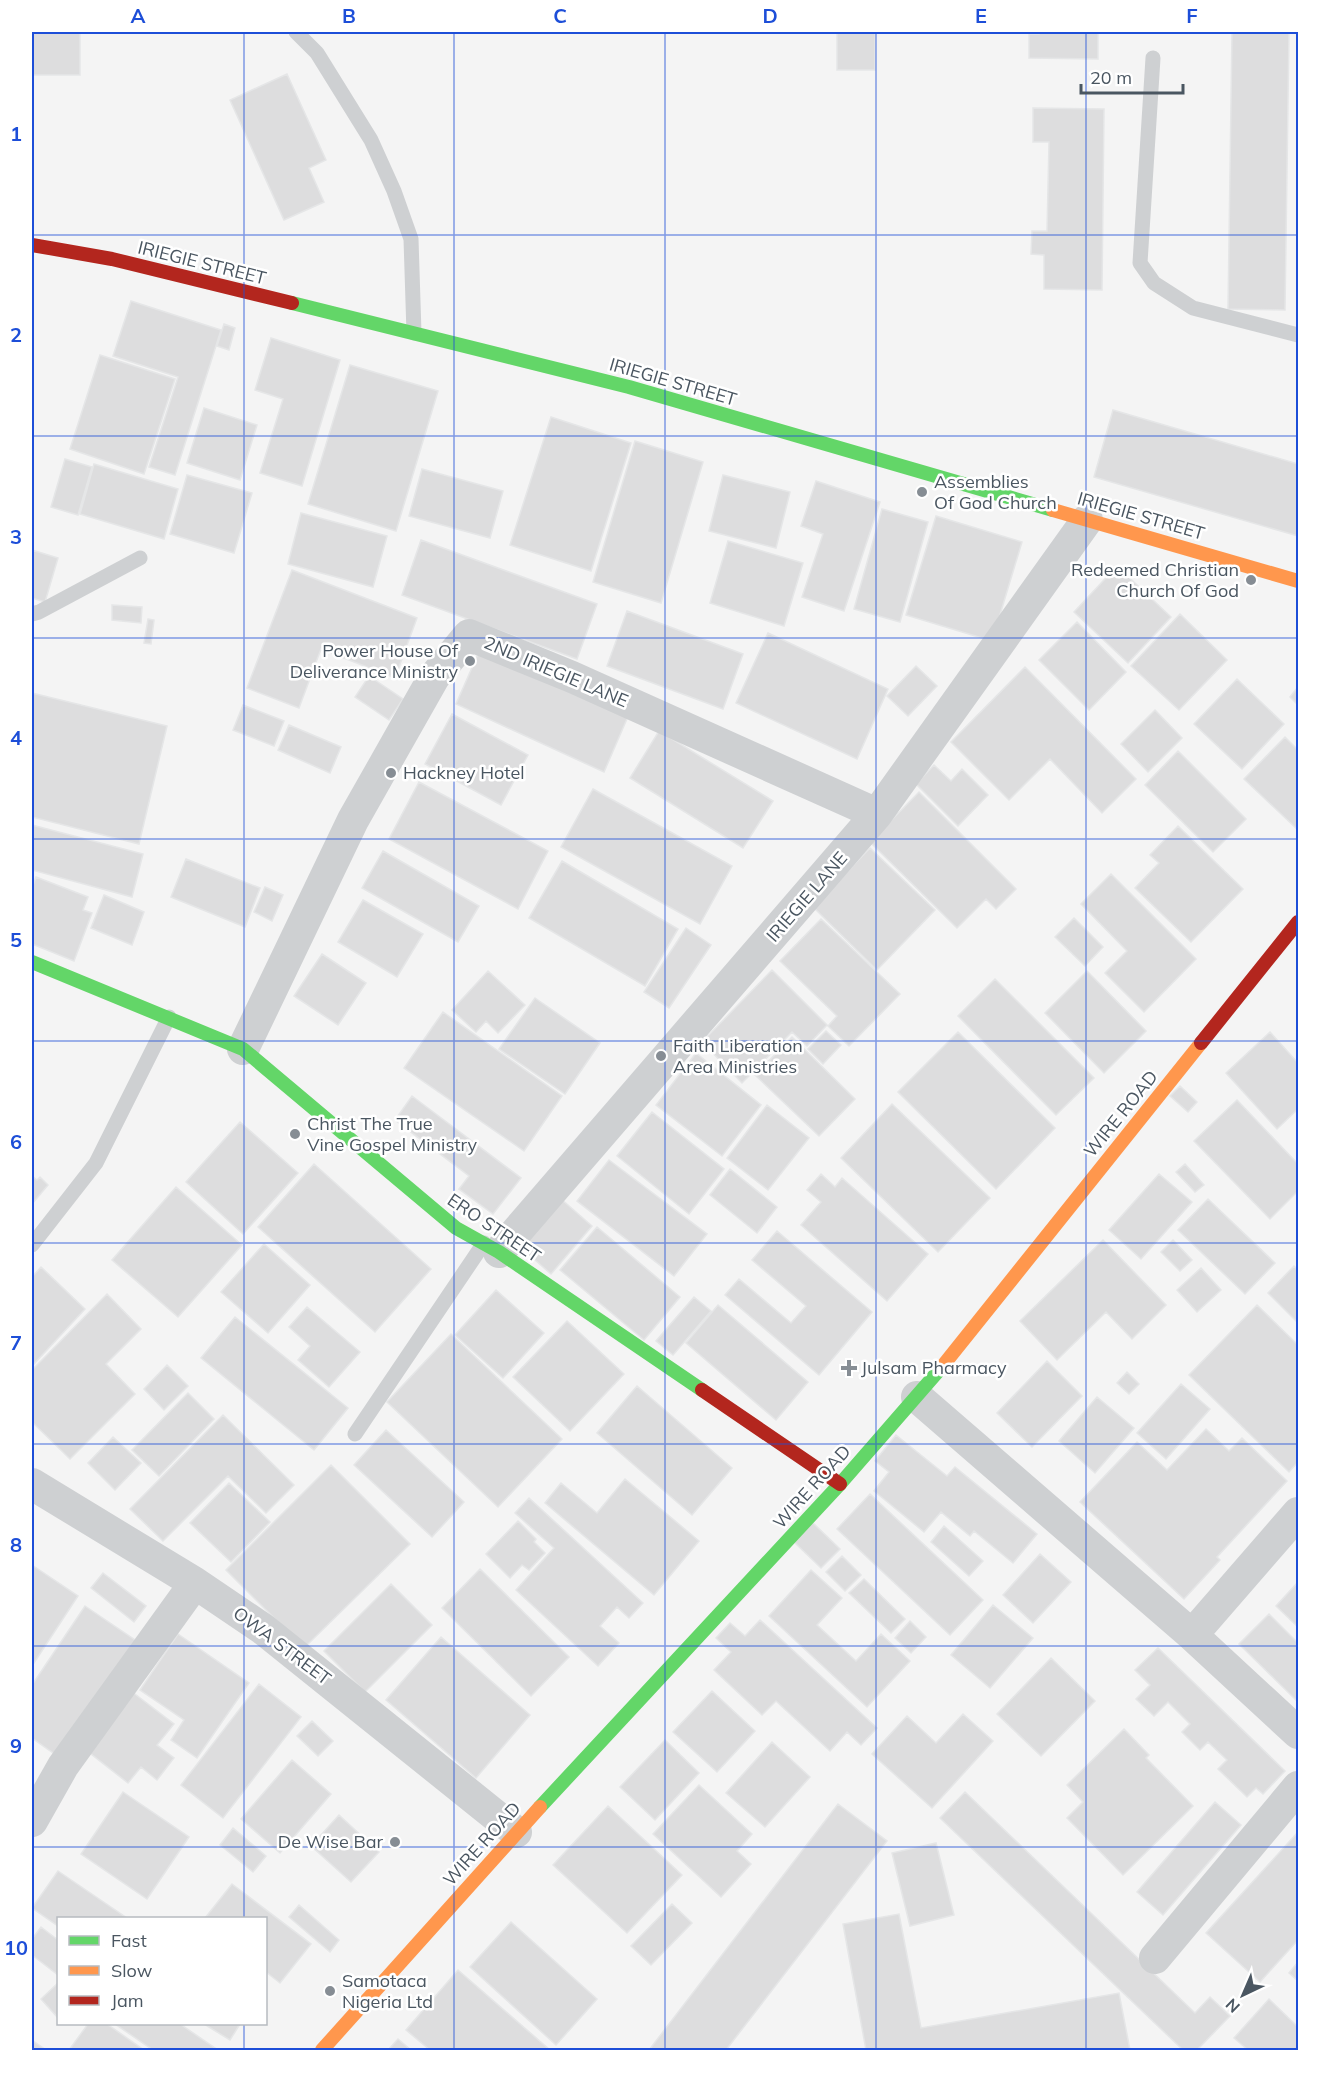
<svg xmlns="http://www.w3.org/2000/svg" width="1330" height="2082" font-family="Mulish,sans-serif">
  <style>
    .building { fill: #ddddde; stroke: #e5e6e7; stroke-width: 1.5 }
    .lines { fill: none; stroke-linecap: round; stroke-linejoin: round }
    .lane { stroke: #ced0d2; stroke-width: 15 }
    .street { stroke: #ced0d2; stroke-width: 32 }
    .fast { stroke: #63d668; stroke-width: 14 }
    .slow { stroke: #ff974d; stroke-width: 14 }
    .jam { stroke: #b3261e; stroke-width: 14 }
    .grid { fill: none; stroke: #1d4ed8; stroke-width: 1.5; stroke-opacity: 0.55 }
    .poi-dot { fill: #868d94; stroke: #fff; stroke-width: 2 }
    .labels { text-anchor: middle; stroke-width: 5; stroke-linejoin: round; paint-order: stroke }
    .street-label { font-size: 18px; fill: #4a5661; stroke: #fff }
    .poi-label { font-size: 18px; fill: #4a5661; stroke: #fff; text-anchor: start }
    .neatline { fill: none; stroke: #1d4ed8; stroke-width: 2 }
    .grid-label { font-size: 20px; text-anchor: middle; font-weight: bold; fill: #1d4ed8 }
  </style>
  <rect width="100%" height="100%" fill="#f4f4f4"/>
  <path class="building" d="M32 32H80V75H32Z
    M837 32H875V70H837Z
    M1039 32H1098V59L1029 58V34H1039Z
    M1232 32H1289L1285 310 1228 309Z
    M287 74 326 160 309 168 324 202 284 220 230 100Z
    M1033 108 1104 109 1102 290 1044 289V255L1031 254 1032 231H1047L1049 142H1033Z
    M131 301 221 330 175 475 149 467 178 377 113 356Z
    M224 324 235 328 229 350 217 346Z
    M271 338 340 360 302 486 260 473 283 399 255 390Z
    M100 355 175 379 144 474 70 449Z
    M350 365 438 391 396 531 308 504Z
    M204 408 257 425 240 480 187 463Z
    M1113 410 1298 464V536L1094 477Z
    M551 417 631 443 591 571 510 545Z
    M635 441 703 462 661 603 593 582Z
    M65 459 92 467 78 515 51 507Z
    M94 464 178 489 164 539 80 514Z
    M422 469 503 491 490 538 409 516Z
    M187 475 252 493 234 553 170 534Z
    M723 475 790 492 776 548 709 531Z
    M816 481 880 502 844 611 802 597 823 534 801 526Z
    M882 509 928 522 900 622 854 609Z
    M301 513 387 536 373 587 288 564Z
    M936 516 1022 542 992 641 906 615Z
    M421 540 597 604 577 659 402 595Z
    M728 541 803 563 784 626 710 603Z
    M32 550 58 558 45 602 32 598Z
    M1117 566 1171 617 1128 663 1074 612Z
    M292 570 417 618 395 678 321 649 299 708 247 688Z
    M112 605 142 607 141 623 112 620Z
    M627 611 743 654 723 709 607 666Z
    M1180 614 1227 660 1179 710 1131 666Z
    M148 619 154 620 151 644 144 643Z
    M1077 622 1126 672 1089 710 1039 660Z
    M768 633 888 689 857 759 736 703Z
    M482 645 630 712 604 772 456 704Z
    M916 666 937 686 908 716 887 696Z
    M1025 667 1136 779 1102 813 1050 759 1009 800 951 742Z
    M369 676 403 699 389 720 355 697Z
    M1237 679 1284 724 1242 769 1194 724Z
    M1298 687V705L1290 697Z
    M32 693 167 726 139 844 32 817Z
    M243 705 284 721 274 746 233 730Z
    M1155 710 1182 738 1148 772 1121 744Z
    M452 714 528 755 501 805 425 764Z
    M289 725 341 747 330 773 278 750Z
    M659 731 773 801 743 848 630 778Z
    M1285 737 1298 750V830L1244 779Z
    M1178 751 1246 819 1213 852 1145 785Z
    M934 765 951 781 962 769 988 795 958 826 916 784Z
    M419 782 548 851 518 909 389 839Z
    M593 789 732 866 700 924 561 847Z
    M919 792 1016 889 996 909 986 899 957 928 870 842Z
    M32 825 143 854 132 897 32 870Z
    M1178 826 1243 889 1191 942 1135 888 1159 863 1150 855Z
    M870 848 935 910 877 970 813 907Z
    M383 851 479 906 458 942 362 888Z
    M186 859 260 888 245 927 171 897Z
    M562 861 678 929 645 986 529 918Z
    M1111 874 1196 959 1144 1012 1105 973 1127 951 1081 904Z
    M36 877 88 897 83 910 92 913 74 961 32 944V888Z
    M265 887 283 895 272 921 254 912Z
    M104 895 144 912 132 945 91 928Z
    M363 900 423 934 397 977 338 942Z
    M1074 918 1103 947 1085 966 1055 937Z
    M821 919 900 994 849 1046 828 1026 837 1016 780 961Z
    M686 928 711 945 669 1008 644 992Z
    M322 954 366 983 338 1025 294 996Z
    M772 970 827 1025 807 1046 792 1032 742 1083 702 1042Z
    M488 971 525 1005 498 1033 486 1021 476 1032 452 1010Z
    M1087 971 1146 1031 1104 1073 1045 1013Z
    M995 979 1094 1078 1056 1115 958 1016Z
    M535 998 600 1043 565 1094 499 1049Z
    M443 1012 562 1096 524 1151 404 1068Z
    M826 1031 841 1045 823 1064 808 1049Z
    M958 1032 1055 1128 996 1189 898 1092Z
    M1270 1032 1298 1063V1109L1277 1129 1226 1073Z
    M792 1037 855 1099 819 1136 755 1075Z
    M696 1053 761 1105 722 1156 656 1105Z
    M1180 1086 1197 1102 1188 1112 1170 1096Z
    M412 1096 521 1178 493 1214 459 1189 469 1176 395 1120Z
    M1237 1100 1298 1164V1191L1270 1219 1194 1141Z
    M892 1104 990 1198 938 1252 841 1158Z
    M767 1105 809 1138 768 1190 727 1158Z
    M652 1112 724 1169 689 1214 617 1156Z
    M240 1122 298 1173 243 1234 186 1182Z
    M609 1160 707 1234 674 1276 577 1201Z
    M314 1164 431 1269 375 1332 258 1227Z
    M1185 1164 1204 1185 1195 1192 1176 1172Z
    M730 1169 777 1207 757 1233 710 1195Z
    M821 1174 835 1187 842 1178 928 1254 887 1301 801 1225 821 1202 807 1190Z
    M1159 1174 1192 1202 1141 1259 1109 1230Z
    M32 1176 37 1180 40 1177 48 1185 32 1204Z
    M176 1187 242 1245 178 1317 112 1260Z
    M560 1198 592 1226 551 1274 519 1246Z
    M1208 1199 1275 1263 1245 1294 1178 1230Z
    M597 1227 680 1297 644 1340 560 1270Z
    M777 1231 872 1312 819 1375 725 1295 739 1279 791 1323 806 1306 752 1260Z
    M1103 1240 1166 1305 1132 1339 1106 1312 1057 1360 1020 1321Z
    M1173 1240 1192 1260 1180 1271 1161 1252Z
    M264 1244 310 1285 268 1333 221 1292Z
    M1294 1266 1298 1270V1323L1268 1293Z
    M41 1267 85 1309 32 1366V1277Z
    M1201 1268 1221 1290 1197 1312 1177 1290Z
    M496 1290 544 1333 503 1378 455 1335Z
    M107 1294 141 1329 106 1364 135 1394 70 1459 32 1422V1370Z
    M694 1297 711 1311 673 1355 656 1341Z
    M718 1305 808 1382 776 1420 686 1343Z
    M1257 1305 1298 1345V1462L1289 1472 1189 1375Z
    M307 1307 360 1352 329 1387 298 1360 310 1346 289 1327Z
    M235 1317 348 1408 314 1450 201 1358Z
    M567 1321 624 1374 570 1431 513 1377Z
    M451 1334 562 1439 498 1507 387 1402Z
    M1047 1361 1082 1396 1032 1447 997 1413Z
    M167 1365 188 1386 164 1410 144 1389Z
    M1127 1372 1139 1384 1129 1394 1117 1383Z
    M1181 1384 1210 1409 1166 1459 1137 1433Z
    M637 1386 732 1468 692 1515 597 1433Z
    M188 1393 214 1419 159 1476 132 1450Z
    M1097 1397 1134 1428 1095 1473 1059 1441Z
    M223 1415 294 1485 266 1513 228 1476 163 1541 130 1509Z
    M1206 1429 1229 1451 1242 1438 1287 1481 1217 1557 1220 1560 1184 1599 1080 1502 1137 1442 1167 1470Z
    M386 1430 464 1502 432 1537 354 1465Z
    M896 1435 947 1476 955 1467 1037 1534 1013 1563 974 1531 970 1536 941 1512 924 1532 874 1491 889 1472 875 1461Z
    M113 1437 141 1463 115 1490 88 1463Z
    M331 1465 410 1544 304 1648 226 1570Z
    M625 1479 699 1541 654 1595 545 1503 561 1483 597 1513Z
    M229 1483 270 1522 231 1562 190 1523Z
    M870 1494 983 1600 950 1635 837 1529Z
    M529 1498 643 1603 629 1618 617 1607 600 1626 619 1643 598 1666 516 1590 554 1548 515 1513Z
    M518 1521 536 1539 534 1542 545 1553 529 1570 522 1565 510 1578 486 1554Z
    M812 1522 840 1549 821 1568 793 1541Z
    M944 1526 983 1561 969 1576 931 1542Z
    M1040 1554 1071 1582 1033 1623 1003 1595Z
    M842 1556 861 1575 845 1591 826 1572Z
    M32 1565 78 1596 32 1666Z
    M480 1569 569 1657 531 1696 442 1608Z
    M811 1570 842 1598 817 1625 856 1661 881 1634 910 1661 867 1707 769 1616Z
    M103 1573 146 1606 134 1622 91 1588Z
    M864 1579 905 1619 891 1633 849 1593Z
    M1298 1582V1627L1276 1606Z
    M391 1584 432 1625 365 1692 324 1651Z
    M993 1605 1033 1638 990 1688 951 1655Z
    M85 1606 141 1644 63 1760 32 1738V1685Z
    M1269 1614 1298 1643V1702L1239 1644Z
    M760 1620 877 1728 861 1745 847 1732 830 1751 776 1701 762 1715 714 1670 731 1652 716 1638 730 1623 745 1636Z
    M910 1621 926 1637 911 1653 895 1638Z
    M178 1634 249 1683 197 1758 171 1740 184 1720 140 1690Z
    M441 1637 530 1715 476 1778 386 1700Z
    M1158 1648 1285 1771 1263 1794 1256 1788 1247 1797 1218 1769 1227 1760 1208 1742 1200 1750 1182 1732 1190 1724 1168 1702 1154 1716 1136 1699 1150 1685 1135 1670Z
    M1051 1658 1095 1701 1041 1756 997 1714Z
    M259 1684 301 1717 223 1818 181 1785Z
    M131 1691 174 1724 157 1745 174 1758 157 1780 141 1767 128 1783 86 1750Z
    M712 1691 755 1731 717 1772 673 1732Z
    M963 1714 993 1741 932 1808 872 1754 907 1716 936 1743Z
    M312 1721 333 1741 318 1756 297 1736Z
    M1124 1729 1149 1755 1146 1758 1193 1806 1123 1875 1067 1818 1083 1802 1067 1785Z
    M665 1740 699 1773 655 1820 620 1787Z
    M772 1742 810 1777 765 1827 726 1793Z
    M292 1760 331 1794 280 1853 241 1819Z
    M699 1785 752 1834 737 1851 751 1864 721 1897 653 1834Z
    M123 1792 189 1837 147 1899 81 1854Z
    M965 1792 1195 2013 1210 1997 1230 2016 1197 2050H1183L940 1818Z
    M1215 1802 1241 1825 1163 1915 1137 1892Z
    M838 1804 887 1841 726 2050H649Z
    M608 1806 682 1875 627 1933 553 1865Z
    M339 1815 379 1852 351 1882 311 1846Z
    M233 1828 266 1856 253 1872 220 1845Z
    M1298 1832V1940L1260 1982 1206 1933Z
    M936 1843 954 1915 910 1926 892 1853Z
    M58 1871 127 1918H58V1926L32 1908Z
    M232 1884 311 1944 280 1983 266 1972V1918H205Z
    M672 1904 692 1923 651 1965 631 1946Z
    M299 1905 339 1940 330 1952 289 1917Z
    M899 1914 921 2028 1119 1993 1130 2050H866L843 1924Z
    M511 1922 597 1999 556 2045 470 1967Z
    M41 1927 58 1940V1975L32 1955V1939Z
    M1298 1962V1981L1289 1973Z
    M458 1970 550 2050H430L406 2030Z
    M58 1983V2018L41 1999Z
    M1269 1999 1298 2027V2050H1248L1234 2038Z
    M88 2024H107L144 2050H69Z
    M115 2024H180L218 2050H153Z
    M204 2024H240L230 2040Z
    M398 2039 411 2050H388Z
    M32 2040 46 2050H32Z"/>
  <g class="lines">
    <path class="lane" d="M296 32 317 53 371 140 394 191 411 239 414 333
      M1153 58 1140 263 1154 283 1193 308 1298 335
      M32 614 39 612 140 558
      M32 1245 96 1163 169 1017
      M355 1434 484 1243"/>
    <path class="street" d="M243 1049 353 820 434 677 469 635 572 677 877 814
      M499 1252 877 814 1087 520
      M917 1397 1192 1635 1298 1733
      M32 1484 195 1583 263 1629 516 1832
      M1192 1635 1298 1513
      M32 1821 63 1766 195 1583
      M1155 1958 1298 1787"/>
    <path class="fast" d="M292 303 629 387 1053 510
      M32 962 243 1049 456 1228 499 1252 702 1390
      M540 1807 840 1484 941 1368"/>
    <path class="slow" d="M1053 510 1298 581
      M941 1368 1201 1043
      M322 2050 540 1807"/>
    <path class="jam" d="M32 245 112 259 292 303
      M1201 1043 1298 922
      M702 1390 840 1484"/>
  </g>
  <path class="grid" d="M244 32V1918M454 32V2050M665 32V2050M876 32V2050M1086 32V2050M32 235H1298M32 436H1298M32 638H1298M32 839H1298M32 1041H1298M32 1243H1298M32 1444H1298M32 1646H1298M32 1847H1298M244 2024V2050"/>
  <g class="poi-dot">
    <circle cx="922" cy="492" r="6"/>
    <circle cx="1251" cy="580" r="6"/>
    <circle cx="470" cy="661" r="6"/>
    <circle cx="391" cy="773" r="6"/>
    <circle cx="661" cy="1056" r="6"/>
    <circle cx="295" cy="1134" r="6"/>
    <path d="M846 1359h6v6h6v6h-6v6h-6v-6h-6v-6h6z"/>
    <circle cx="395" cy="1842" r="6"/>
    <circle cx="330" cy="1991" r="6"/>
  </g>
  <g class="labels">
    <g class="street-label">
      <text transform="translate(202 263) rotate(14)" y="6">IRIEGIE STREET</text>
      <text transform="translate(673 382) rotate(16)" y="6">IRIEGIE STREET</text>
      <text transform="translate(1141 516) rotate(16)" y="6">IRIEGIE STREET</text>
      <text transform="translate(556 672) rotate(23)" y="6">2ND IRIEGIE LANE</text>
      <text transform="translate(807 897) rotate(-49)" y="6">IRIEGIE LANE</text>
      <text transform="translate(1121 1114) rotate(-51)" y="6">WIRE ROAD</text>
      <text transform="translate(494 1228) rotate(34)" y="6">ERO STREET</text>
      <text transform="translate(812 1487) rotate(-48)" y="6">WIRE ROAD</text>
      <text transform="translate(282 1646) rotate(37)" y="6">OWA STREET</text>
      <text transform="translate(482 1844) rotate(-48)" y="6">WIRE ROAD</text>
    </g>
    <g class="poi-label">
      <text x="934" y="488">Assemblies<tspan x="934" dy="21">Of God Church</tspan></text>
      <text x="1239" y="576" text-anchor="end">Redeemed Christian<tspan x="1239" dy="21">Church Of God</tspan></text>
      <text x="458" y="657" text-anchor="end">Power House Of<tspan x="458" dy="21">Deliverance Ministry</tspan></text>
      <text x="403" y="779">Hackney Hotel</text>
      <text x="673" y="1052">Faith Liberation<tspan x="673" dy="21">Area Ministries</tspan></text>
      <text x="307" y="1130">Christ The True<tspan x="307" dy="21">Vine Gospel Ministry</tspan></text>
      <text x="861" y="1374">Julsam Pharmacy</text>
      <text x="383" y="1848" text-anchor="end">De Wise Bar</text>
      <text x="342" y="1987">Samotaca<tspan x="342" dy="21">Nigeria Ltd</tspan></text>
    </g>
  </g>
  <rect width="1330" height="2082" fill="none" stroke="#ffffff" stroke-width="66"/>
  <rect x="57" y="1917" width="210" height="108" fill="#ffffff" stroke="#b7bbc0" stroke-width="1.5"/>
  <rect x="69" y="1936" width="30" height="9" fill="#63d668" stroke="#b7bbc0" stroke-width="1.5"/>
  <text x="111" y="1947" font-size="18" fill="#4a5661">Fast</text>
  <rect x="69" y="1966" width="30" height="9" fill="#ff974d" stroke="#b7bbc0" stroke-width="1.5"/>
  <text x="111" y="1977" font-size="18" fill="#4a5661">Slow</text>
  <rect x="69" y="1996" width="30" height="9" fill="#b3261e" stroke="#b7bbc0" stroke-width="1.5"/>
  <text x="111" y="2007" font-size="18" fill="#4a5661">Jam</text>
  <g transform="translate(1243 1995) rotate(224)" stroke="#ffffff" stroke-width="4.5" paint-order="stroke">
  <path d="M0-4.5L10 22L0 15L-10 22Z" fill="#4a5661"/>
  <text y="-9" font-size="16" font-weight="bold" text-anchor="middle" fill="#4a5661">N</text>
  </g>
  <path d="M1081 84v9h102v-9" fill="none" stroke="#4a5661" stroke-width="3"/>
  <text x="1090" y="84" font-size="18" fill="#4a5661" stroke="#ffffff" stroke-width="4.5" paint-order="stroke">20 m</text>
  <rect x="33" y="33" width="1264" height="2016" class="neatline"/>
  <g class="grid-label">
    <text x="138" y="23">A</text>
    <text x="349" y="23">B</text>
    <text x="560" y="23">C</text>
    <text x="770" y="23">D</text>
    <text x="981" y="23">E</text>
    <text x="1192" y="23">F</text>
    <text x="16" y="141">1</text>
    <text x="16" y="342">2</text>
    <text x="16" y="544">3</text>
    <text x="16" y="745">4</text>
    <text x="16" y="947">5</text>
    <text x="16" y="1149">6</text>
    <text x="16" y="1350">7</text>
    <text x="16" y="1552">8</text>
    <text x="16" y="1753">9</text>
    <text x="16" y="1955">10</text>
  </g>
</svg>
